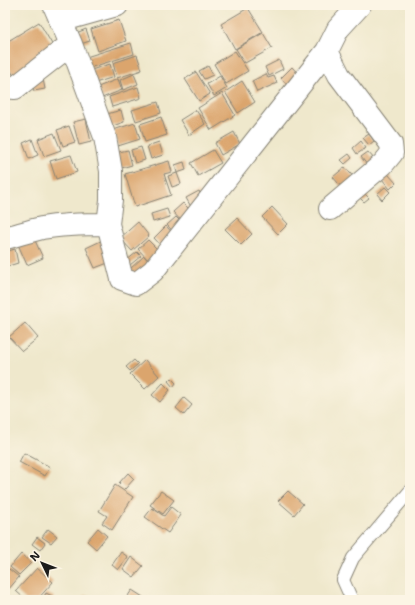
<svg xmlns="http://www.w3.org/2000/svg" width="415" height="605" font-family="'Shantell Sans',sans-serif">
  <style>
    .building { fill: #dba56d }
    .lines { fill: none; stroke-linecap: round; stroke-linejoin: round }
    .service-casing { stroke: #868274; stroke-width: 14 }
    .minor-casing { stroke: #868274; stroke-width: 24 }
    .service { stroke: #fff; stroke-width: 12 }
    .minor { stroke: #fff; stroke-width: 22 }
  </style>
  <rect width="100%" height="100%" fill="#fcf5e5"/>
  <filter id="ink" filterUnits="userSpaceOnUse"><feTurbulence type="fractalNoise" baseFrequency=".025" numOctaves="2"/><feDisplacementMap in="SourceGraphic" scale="8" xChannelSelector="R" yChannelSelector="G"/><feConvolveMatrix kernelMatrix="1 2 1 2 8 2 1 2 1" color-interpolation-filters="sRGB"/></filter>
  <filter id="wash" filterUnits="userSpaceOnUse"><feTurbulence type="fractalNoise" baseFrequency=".012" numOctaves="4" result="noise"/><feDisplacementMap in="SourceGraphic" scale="16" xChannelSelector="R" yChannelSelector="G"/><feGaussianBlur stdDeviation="0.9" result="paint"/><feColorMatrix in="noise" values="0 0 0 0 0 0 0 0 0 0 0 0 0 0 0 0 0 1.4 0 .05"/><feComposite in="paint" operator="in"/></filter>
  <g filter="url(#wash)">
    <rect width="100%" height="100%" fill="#efe8cc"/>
    <g id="blocks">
      <path class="building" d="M248 8 263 32 235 49 221 24Z
        M119 20 126 41 98 51 91 29Z
        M39 22 56 51 14 76 5 61V43Z
        M86 29 90 41 77 45 74 34Z
        M263 33 272 48 245 63 236 49Z
        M131 43 134 54 89 68 86 57Z
        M235 51 248 71 226 84 214 64Z
        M137 55 142 70 117 78 113 63Z
        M279 60 283 69 269 76 265 67Z
        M110 64 114 77 92 84 88 71Z
        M208 66 213 75 204 79 199 71Z
        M292 67 301 77 290 88 281 78Z
        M196 72 210 94 199 101 185 79Z
        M134 74 138 84 123 90 120 80Z
        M266 74 268 78 274 76 277 83 257 92 252 81Z
        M220 76 227 88 214 96 207 84Z
        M43 79 45 89 34 91 32 81Z
        M118 79 122 90 102 98 98 87Z
        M242 81 255 102 238 113 225 92Z
        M138 87 141 98 112 107 109 97Z
        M222 93 235 115 211 130 198 108Z
        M158 102 161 113 136 121 132 110Z
        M121 110 124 122 110 127 107 114Z
        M196 110 205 124 189 135 180 120Z
        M161 117 167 135 145 142 140 124Z
        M86 119 91 142 79 145 73 122Z
        M135 123 140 139 118 146 113 130Z
        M69 126 75 142 63 146 57 130Z
        M234 132 240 144 221 155 215 143Z
        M54 133 61 150 44 156 38 139Z
        M369 134 374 141 369 145 363 138Z
        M32 139 38 155 29 159 23 143Z
        M361 141 366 148 357 154 353 148Z
        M159 142 163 155 151 159 147 146Z
        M141 147 145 160 135 163 131 150Z
        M128 150 132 165 118 169 114 153Z
        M213 150 221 163 198 176 191 163Z
        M368 152 375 160 368 166 361 157Z
        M349 154 352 158 345 164 341 160Z
        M71 155 77 172 56 179 50 161Z
        M169 161 172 172 164 174 171 195 135 207 125 174Z
        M184 162 186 170 177 173 175 165Z
        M345 167 355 179 343 189 333 177Z
        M177 173 181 184 172 187 168 176Z
        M388 174 396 183 390 189 382 179Z
        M385 187 390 192 382 200 377 194Z
        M199 191 206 205 194 212 186 198Z
        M364 193 369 198 364 202 359 197Z
        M183 203 192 212 182 222 173 212Z
        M272 207 288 224 278 234 262 217Z
        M167 209 170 217 153 222 151 214Z
        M176 217 189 230 180 239 167 225Z
        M237 218 252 234 241 245 225 229Z
        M138 222 149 236 132 251 120 238Z
        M166 226 178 239 166 251 154 238Z
        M32 234 43 258 27 265 17 242Z
        M103 240 113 261 95 268 86 248Z
        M148 240 160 252 150 262 138 249Z
        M15 249 18 263 5 267V252Z
        M137 252 141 256 130 265 126 261Z
        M144 256 152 265 138 278 130 269Z
        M25 323 38 338 22 351 9 337Z
        M134 360 138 364 130 371 126 367Z
        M145 360 159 376 145 389 130 374Z
        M171 378 176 383 173 387 168 381Z
        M163 383 170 390 160 402 152 395Z
        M184 398 192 405 184 415 176 408Z
        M24 453 50 467 45 476 19 462Z
        M128 473 134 479 125 489 119 483Z
        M115 485 133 497 112 530 102 523 107 516 99 511Z
        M161 491 174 500 163 514 150 505Z
        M288 491 303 504 294 515 278 501Z
        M171 507 181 515 168 533 145 517 152 508 164 516Z
        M98 528 107 536 96 549 87 541Z
        M48 529 57 536 51 543 42 537Z
        M37 537 45 543 40 550 32 544Z
        M121 552 128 557 118 570 112 565Z
        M21 554 31 563 19 575 10 567Z
        M131 557 143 566 134 577 123 569Z
        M37 568 53 582 37 600H26L16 591Z
        M9 569 19 577 8 590 5 588V573Z
        M132 590 143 597 141 600H125Z
        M46 593 54 597 52 600H42Z
        M85 595 91 600H80Z"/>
    </g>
  </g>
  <g filter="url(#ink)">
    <use href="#blocks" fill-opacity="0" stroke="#868274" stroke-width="1"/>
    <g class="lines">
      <g class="service-casing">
        <path id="service" d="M352 600 343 580 353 558 410 491"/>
      </g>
      <g class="minor-casing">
        <path id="minor" d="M54 5 71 44 105 137 111 171V200L108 224 122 279 136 284 153 271 327 51
          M60 21 117 5
          M5 87 15 88 71 44
          M330 209 383 164 392 153 391 144 339 75 327 51 338 29 360 5
          M5 238C17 235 29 231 42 228 64 224 86 224 108 224"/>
      </g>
      <use href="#service" class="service"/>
      <use href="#minor" class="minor"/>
    </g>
  </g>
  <rect width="415" height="605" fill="none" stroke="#fcf5e5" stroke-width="20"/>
  <g transform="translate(42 563) rotate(313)" stroke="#fcf5e5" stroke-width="3" paint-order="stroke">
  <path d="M0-3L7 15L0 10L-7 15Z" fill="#1c1c1c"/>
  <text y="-6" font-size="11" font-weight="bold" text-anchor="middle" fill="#1c1c1c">N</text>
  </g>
</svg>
